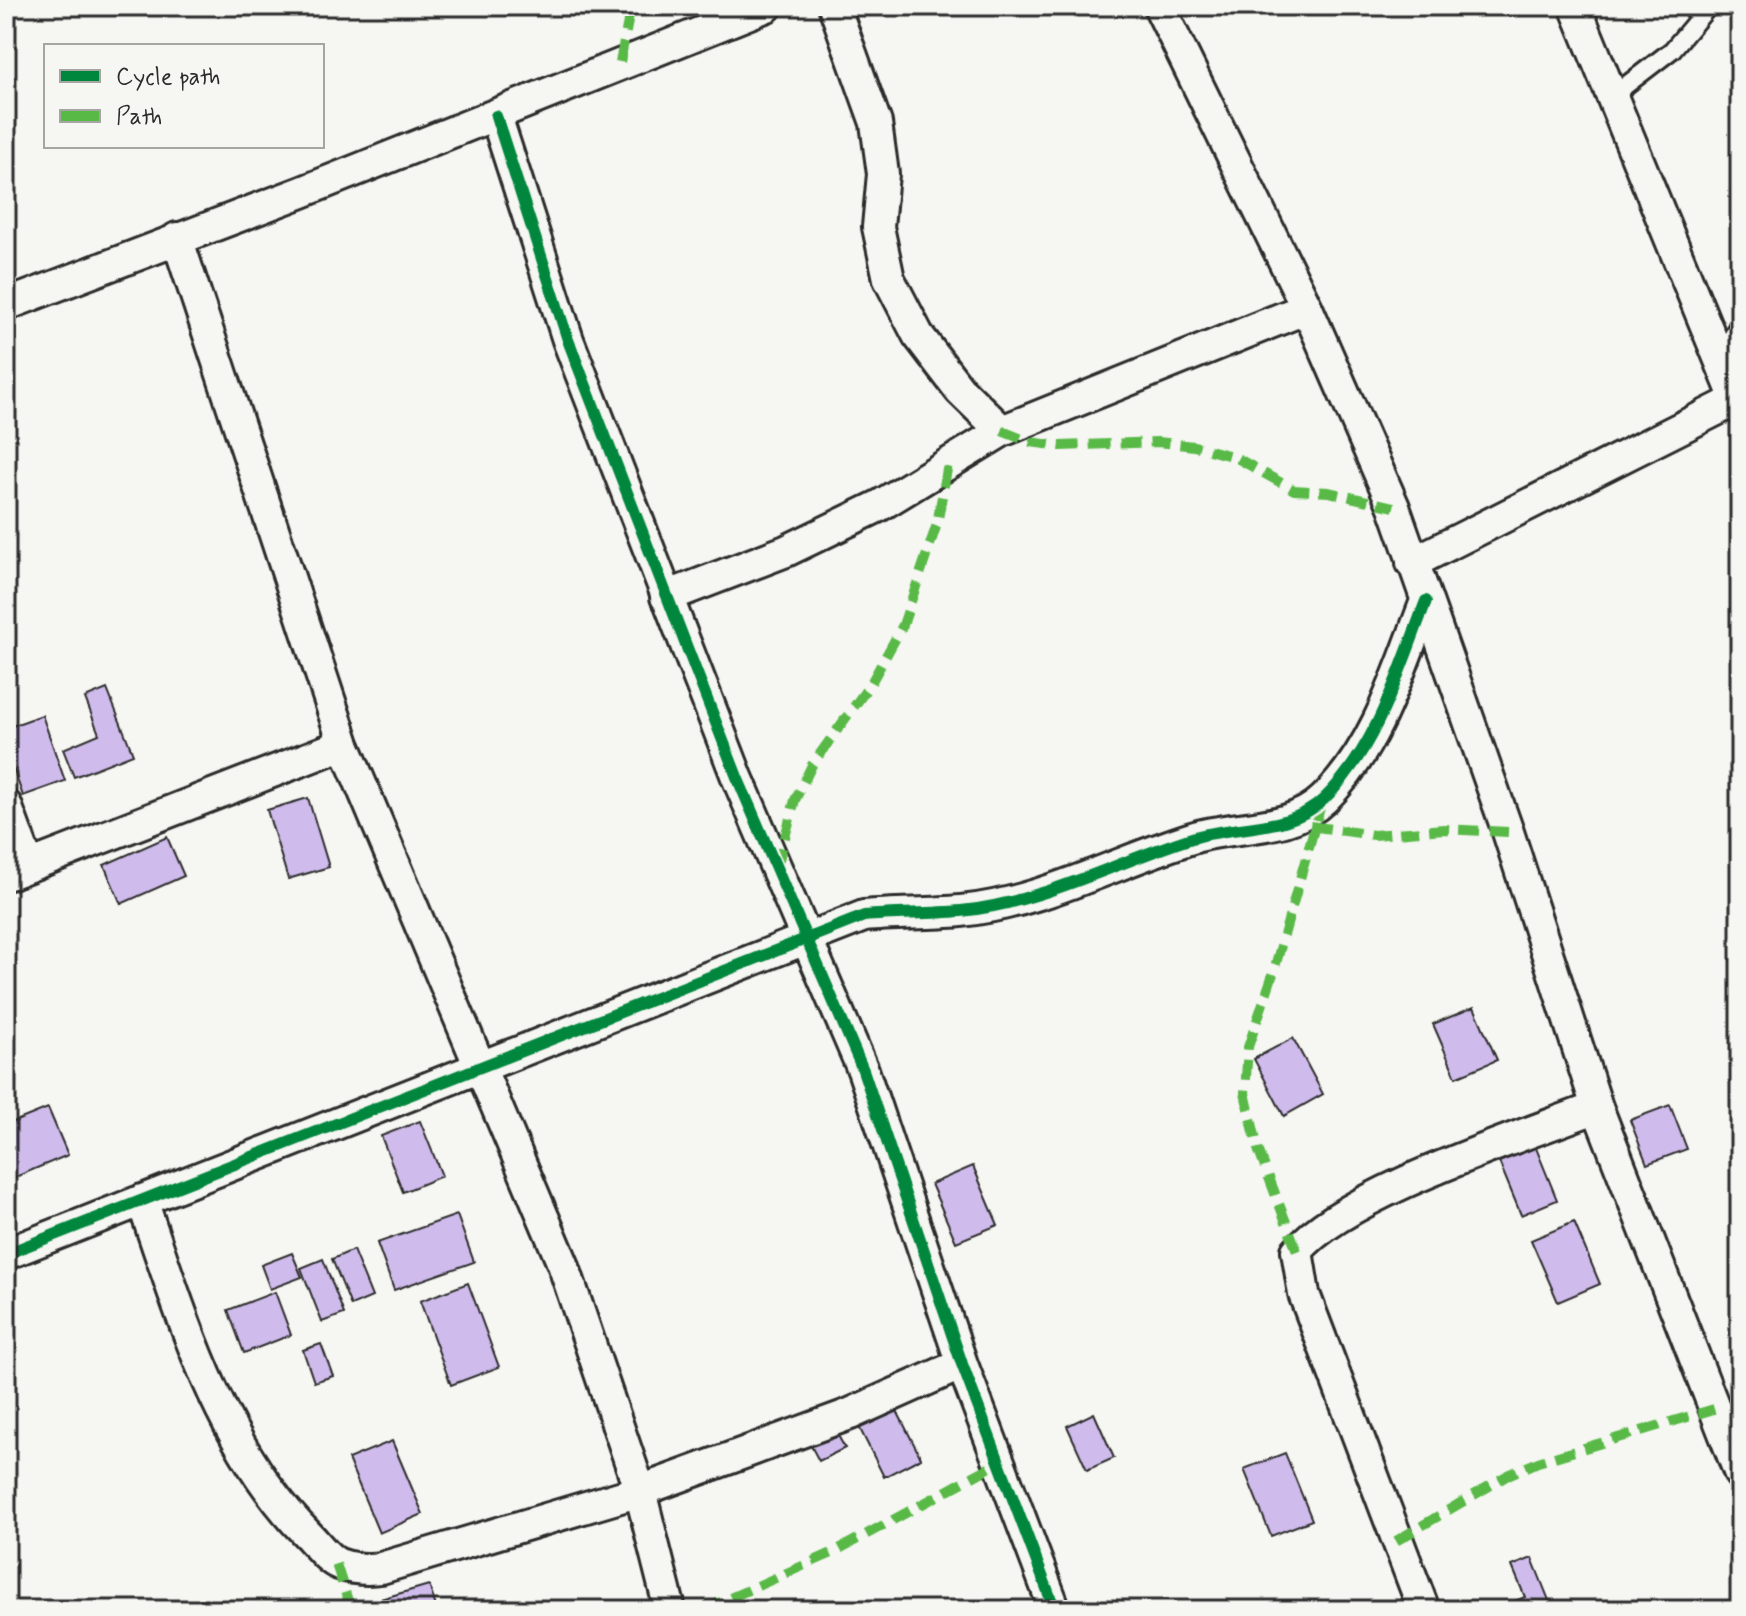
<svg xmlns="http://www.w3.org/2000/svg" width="1746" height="1616" font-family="Mynerve,sans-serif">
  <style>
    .building { fill: #cfbbec; stroke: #2b2b2b; stroke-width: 2 }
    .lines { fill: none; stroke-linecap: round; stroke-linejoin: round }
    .service-casing { stroke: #2b2b2b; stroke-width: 22 }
    .minor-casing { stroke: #2b2b2b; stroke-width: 36 }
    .service { stroke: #f6f6f2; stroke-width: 16 }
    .minor { stroke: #f6f6f2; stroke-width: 30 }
    .quiet { stroke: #58b947; stroke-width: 10; stroke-dasharray: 20 10; stroke-linecap: butt }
    .cycleway-casing { stroke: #f6f6f2; stroke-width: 17 }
    .cycleway { stroke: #00873e; stroke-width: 12 }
  </style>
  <rect width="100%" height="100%" fill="#f6f6f2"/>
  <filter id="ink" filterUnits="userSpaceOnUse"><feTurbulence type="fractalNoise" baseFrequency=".0125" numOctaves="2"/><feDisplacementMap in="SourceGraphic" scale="16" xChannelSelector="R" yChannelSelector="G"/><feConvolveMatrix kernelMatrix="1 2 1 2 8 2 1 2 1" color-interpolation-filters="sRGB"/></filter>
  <g filter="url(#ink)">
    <path class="building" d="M107 689 133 754 74 777 63 749 99 734 85 698Z
      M42 715 65 781 23 796 6 748V728Z
      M308 798 329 867 288 879 267 810Z
      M167 837 184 876 121 904 104 865Z
      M1474 1007 1497 1060 1456 1077 1433 1024Z
      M1293 1038 1323 1094 1284 1116 1254 1059Z
      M1670 1105 1687 1149 1647 1164 1630 1120Z
      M48 1108 68 1155 6 1181V1125Z
      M420 1121 442 1176 403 1192 381 1136Z
      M1534 1143 1557 1200 1521 1215 1497 1157Z
      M973 1166 998 1225 956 1242 931 1184Z
      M457 1215 474 1262 394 1290 377 1243Z
      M1574 1222 1600 1284 1558 1302 1531 1240Z
      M353 1250 372 1297 351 1306 332 1259Z
      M292 1253 302 1277 270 1289 261 1265Z
      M323 1259 344 1314 322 1322 301 1268Z
      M468 1283 499 1367 451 1385 420 1301Z
      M275 1292 291 1335 244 1353 228 1310Z
      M321 1344 333 1376 314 1382 303 1350Z
      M895 1407 921 1458 884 1477 858 1425Z
      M1094 1413 1114 1458 1087 1470 1067 1426Z
      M836 1432 845 1448 819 1461 811 1446Z
      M392 1441 423 1514 379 1533 348 1459Z
      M1285 1453 1312 1520 1271 1536 1244 1469Z
      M1532 1558 1552 1608 1505 1610 1503 1606 1525 1597 1512 1566Z
      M429 1585 437 1610H364L363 1604Z"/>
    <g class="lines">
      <g class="service-casing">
        <path id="service" d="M1612 96 1672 50 1709 6
          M1720 360 1740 322"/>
      </g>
      <g class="minor-casing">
        <path id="minor" d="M834 6 876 123 883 174 878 227 889 279 918 335 960 390 1002 431
          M1159 6 1307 308 1394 507 1508 832 1597 1107 1740 1474
          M1575 6 1740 409
          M496 116 568 340 737 777 863 1070 962 1364 1055 1610
          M177 238 344 744 563 1264 640 1491 670 1610
          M6 305 302 192 767 6
          M1412 563 1736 400
          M666 597 786 551 879 506 1002 431 1307 308
          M6 805 28 865
          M6 875 344 744
          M142 1200C182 1317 219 1445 308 1535 317 1544 328 1560 339 1564 353 1569 367 1570 381 1568L640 1491 850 1414 962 1364
          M6 1254 864 916C896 913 929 914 961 911 1041 903 1116 862 1192 838 1236 824 1289 833 1324 799 1377 748 1400 668 1426 601
          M1424 1610 1304 1294 1297 1251C1345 1193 1521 1137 1597 1107"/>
      </g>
      <use href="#service" class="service"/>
      <use href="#minor" class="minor"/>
      <path class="quiet" d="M620 62 631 6
        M1002 431 1030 442 1060 446 1158 442 1194 446 1235 457 1294 490 1329 492 1394 507
        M1310 826 1374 835 1444 829 1508 832
        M777 867 795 800 812 765 871 683 903 625 937 524 948 464
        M1297 1251 1258 1149 1245 1093 1248 1047 1273 974 1322 801
        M1396 1541 1508 1475 1538 1462 1714 1409
        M336 1564 351 1610
        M703 1610 832 1553 998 1463"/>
      <g class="cycleway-casing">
        <path id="cycleway" d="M496 116 568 340 737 777 863 1070 962 1364 1055 1610
          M6 1254 864 916C896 913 929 914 961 911 1041 903 1116 862 1192 838 1236 824 1289 833 1324 799 1377 748 1400 668 1426 601"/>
      </g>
      <use href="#cycleway" class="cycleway"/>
    </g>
  </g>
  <rect width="1746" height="1616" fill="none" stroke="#f6f6f2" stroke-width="32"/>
  <rect x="16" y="16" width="1714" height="1584" fill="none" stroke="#2b2b2b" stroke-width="3" filter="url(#ink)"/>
  <rect x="44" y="44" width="280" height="104" fill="#f6f6f2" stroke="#a5a5a2" stroke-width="2"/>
  <rect x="60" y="70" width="40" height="12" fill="#00873e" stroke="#a5a5a2" stroke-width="2"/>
  <text x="116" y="84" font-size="24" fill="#2b2b2b">Cycle path</text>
  <rect x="60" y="110" width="40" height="12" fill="#58b947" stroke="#a5a5a2" stroke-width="2"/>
  <text x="116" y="124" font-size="24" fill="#2b2b2b">Path</text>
</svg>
